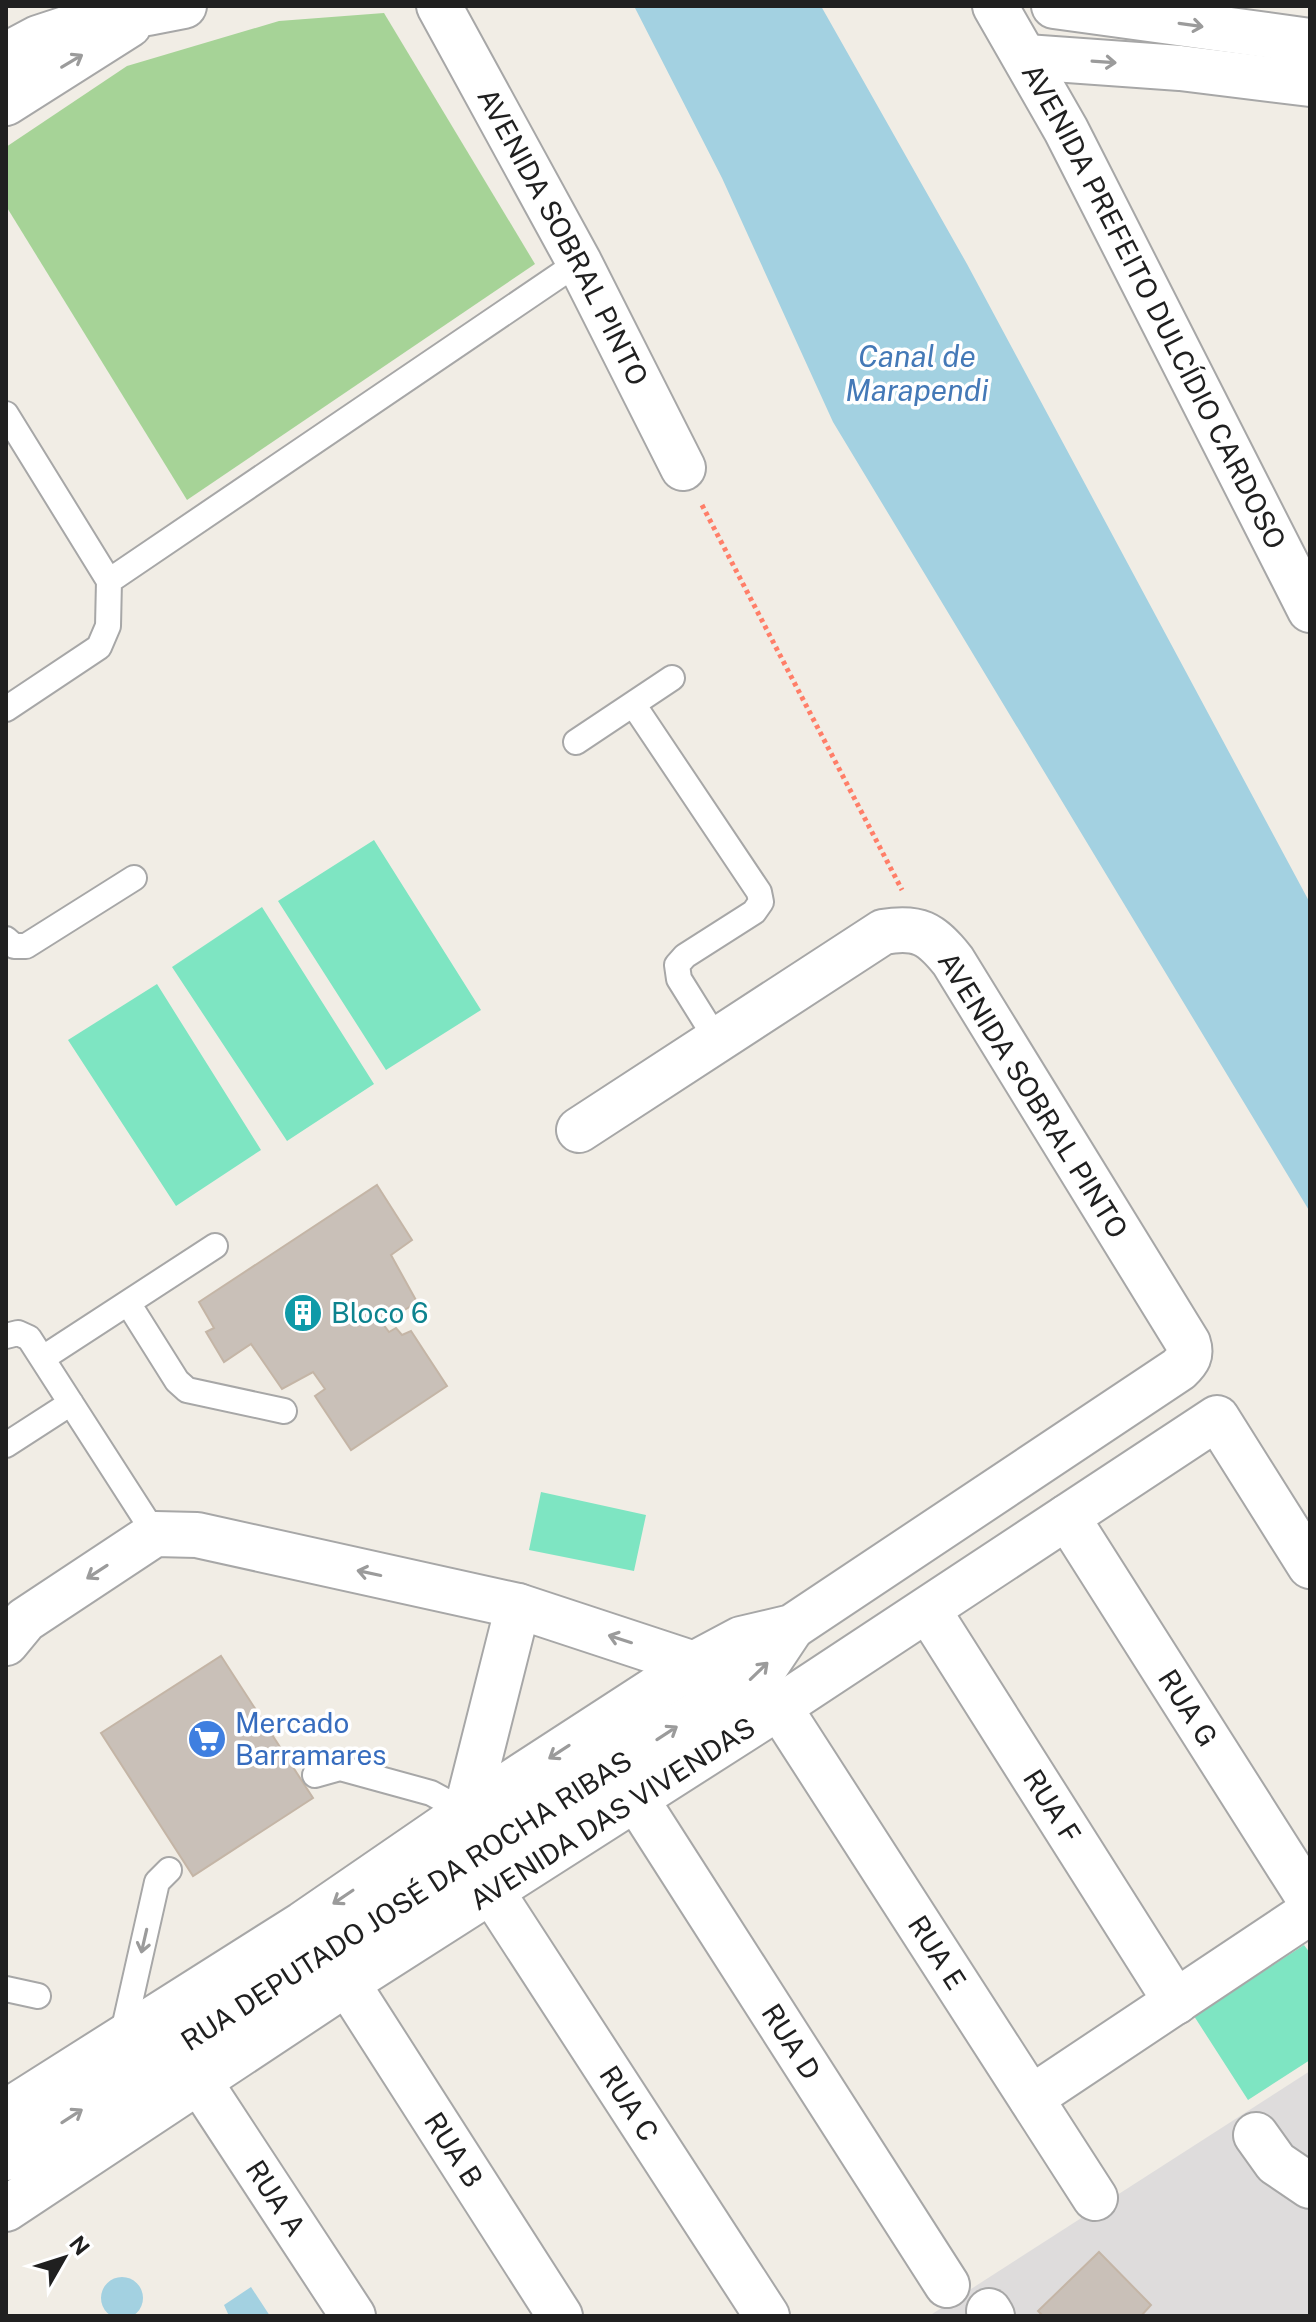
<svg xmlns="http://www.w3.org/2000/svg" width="1316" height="2322" font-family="'Public Sans',sans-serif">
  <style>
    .residential { fill: #dedcdc }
    .forest { fill: #a6d397 }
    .pitch { fill: #7ee5c2 }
    .water { fill: #a3d1e1 }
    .building { fill: #c9c0b8; stroke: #c4b5a6; stroke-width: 2 }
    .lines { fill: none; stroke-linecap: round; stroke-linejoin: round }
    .service-casing { stroke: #a7a7a7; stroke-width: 28 }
    .minor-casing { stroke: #a7a7a7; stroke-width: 48 }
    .tertiary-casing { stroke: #a7a7a7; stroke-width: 48 }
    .path { stroke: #ff7e68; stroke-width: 5; stroke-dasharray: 4 4; stroke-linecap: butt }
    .service { stroke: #fff; stroke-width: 24 }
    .minor { stroke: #fff; stroke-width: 44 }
    .tertiary { stroke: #fff; stroke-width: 44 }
    .oneway { stroke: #9b9b9b }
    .labels { text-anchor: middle; stroke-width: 7; stroke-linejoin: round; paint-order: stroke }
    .street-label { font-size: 28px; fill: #202020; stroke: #fff }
    .culture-label { font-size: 28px; fill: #0d838f; stroke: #fff; text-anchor: start }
    .shop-label { font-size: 28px; fill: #366cbe; stroke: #fff; text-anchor: start }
    .water-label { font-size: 30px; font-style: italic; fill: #4479b7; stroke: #fff }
  </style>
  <rect width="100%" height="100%" fill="#f1ede5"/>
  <path class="residential" d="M1310 2071V2316H929Z"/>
  <path class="forest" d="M384 13 535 264 187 500 6 206V147L127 66 279 21Z"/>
  <path class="pitch" d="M374 840 481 1010 386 1070 278 901Z
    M262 907 374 1084 287 1141 172 967Z
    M157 984 261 1150 176 1206 68 1040Z
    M541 1492 646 1515 634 1571 529 1550Z
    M1304 1945 1310 1953V2060L1248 2100 1194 2016Z"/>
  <path class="water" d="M634 6H821L967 264 1310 903V1212L833 422 722 178Z
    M101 2298a21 21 0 1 1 42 0a21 21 0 1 1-42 0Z
    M251 2287 270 2316H229L224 2305Z"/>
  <path class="building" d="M377 1185 412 1240 391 1255 417 1302 383 1324 389 1332 396 1328 402 1335 411 1331 447 1386 351 1450 315 1396 325 1389 313 1372 282 1389 251 1344 224 1362 206 1332 214 1328 199 1302Z
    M221 1656 313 1798 193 1876 101 1733Z
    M1099 2252 1151 2305 1141 2316H1043L1038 2311Z"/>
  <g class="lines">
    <g class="service-casing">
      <path id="service" d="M6 414 109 581
        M633 704 759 892 761 902 754 912 685 956 677 965 679 979 717 1040
        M6 709 99 647 108 626 109 581 579 262
        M576 742 672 678
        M6 939 14 946H26L134 878
        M128 1303 177 1381 187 1390 284 1411
        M6 1336 18 1333 29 1338 155 1534
        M43 1358 215 1246
        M6 1445 71 1403
        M315 1775 340 1768 431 1793 466 1812
        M6 1989 38 1996
        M122 2037 157 1882 169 1870"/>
    </g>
    <g class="minor-casing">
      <g id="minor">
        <path id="s1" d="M439 6 579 262 683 468"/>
        <path d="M6 55 38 38 108 15 148 13 184 6"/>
        <path d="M1026 57 1180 68 1310 84"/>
        <path d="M6 103 129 25"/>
        <path id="s2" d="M1067 1517 1310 1900"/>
        <path id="s3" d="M928 1610 1176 2002"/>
        <path d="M6 1643 25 1620 155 1534 197 1535 518 1606 694 1664 703 1681"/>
        <path id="s4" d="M779 1707 1095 2198"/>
        <path id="s5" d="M636 1799 947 2285"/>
        <path d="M466 1812 518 1606"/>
        <path id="s6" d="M492 1892 767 2316"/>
        <path id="s7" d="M347 1983 560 2316"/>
        <path id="s8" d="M199 2081 353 2316"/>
        <path d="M1031 2098 1310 1912"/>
        <path d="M6 2112 303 1924 466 1812 694 1664 741 1639 792 1627 1179 1369C1188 1360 1192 1355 1188 1343L953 961C931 933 918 926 883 932L579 1130"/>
        <path d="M1256 2135 1276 2163 1310 2186"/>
        <path id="s9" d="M6 2158 762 1672 792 1627"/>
        <path id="s10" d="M6 2209 347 1983 779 1707 1217 1418 1310 1566"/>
        <path d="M989 2311 992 2316"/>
      </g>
    </g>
    <g class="tertiary-casing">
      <g id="tertiary">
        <path id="s11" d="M995 6 1066 130 1310 610"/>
        <path d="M1054 6 1310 41"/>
      </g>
    </g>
    <path class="path" d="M702 505 902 890"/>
    <use href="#service" class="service"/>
    <use href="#minor" class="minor"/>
    <use href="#tertiary" class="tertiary"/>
  </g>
  <defs><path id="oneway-shaft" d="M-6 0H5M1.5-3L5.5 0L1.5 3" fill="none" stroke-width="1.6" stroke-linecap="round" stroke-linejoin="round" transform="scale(2)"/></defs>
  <g class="oneway">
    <use href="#oneway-shaft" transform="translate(1191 25) rotate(8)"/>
    <use href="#oneway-shaft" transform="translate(72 61) rotate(-31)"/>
    <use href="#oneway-shaft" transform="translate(1104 62) rotate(4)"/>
    <use href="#oneway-shaft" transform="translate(97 1572) rotate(147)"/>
    <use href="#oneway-shaft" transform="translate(369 1573) rotate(-168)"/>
    <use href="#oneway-shaft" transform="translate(620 1639) rotate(-162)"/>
    <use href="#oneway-shaft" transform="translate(759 1671) rotate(-44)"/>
    <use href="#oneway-shaft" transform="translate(667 1733) rotate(-33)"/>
    <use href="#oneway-shaft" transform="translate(559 1752) rotate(147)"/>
    <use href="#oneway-shaft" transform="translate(343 1897) rotate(146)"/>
    <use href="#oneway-shaft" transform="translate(144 1941) rotate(103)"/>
    <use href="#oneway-shaft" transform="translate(72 2116) rotate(-33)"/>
  </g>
  <defs>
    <g id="building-disc" transform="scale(2)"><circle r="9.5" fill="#0f9aa8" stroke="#fff"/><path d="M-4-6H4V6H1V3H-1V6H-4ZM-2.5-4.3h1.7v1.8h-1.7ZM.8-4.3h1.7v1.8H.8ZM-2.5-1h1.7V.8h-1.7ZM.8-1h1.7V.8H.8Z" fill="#fff"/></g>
    <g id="supermarket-disc" transform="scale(2)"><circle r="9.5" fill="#3f7fe0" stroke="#fff"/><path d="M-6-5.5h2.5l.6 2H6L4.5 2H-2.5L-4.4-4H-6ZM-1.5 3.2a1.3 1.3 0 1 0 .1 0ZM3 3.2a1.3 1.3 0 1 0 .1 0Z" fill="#fff"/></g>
  </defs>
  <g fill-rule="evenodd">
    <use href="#building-disc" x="303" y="1313"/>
    <use href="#supermarket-disc" x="207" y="1739"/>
  </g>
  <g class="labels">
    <g class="street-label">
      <text dy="10" stroke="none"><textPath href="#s1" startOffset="262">AVENIDA SOBRAL PINTO</textPath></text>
      <text dy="10" stroke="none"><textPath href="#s11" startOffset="340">AVENIDA PREFEITO DULCÍDIO CARDOSO</textPath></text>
      <text transform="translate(1033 1095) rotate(58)" y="10">AVENIDA SOBRAL PINTO</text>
      <text dy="10" stroke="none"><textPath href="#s2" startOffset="226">RUA G</textPath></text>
      <text dy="10" stroke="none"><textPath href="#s3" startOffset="232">RUA F</textPath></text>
      <text dy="10" stroke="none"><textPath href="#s10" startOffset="724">AVENIDA DAS VIVENDAS</textPath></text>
      <text dy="10" stroke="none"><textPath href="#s9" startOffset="476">RUA DEPUTADO JOSÉ DA ROCHA RIBAS</textPath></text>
      <text dy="10" stroke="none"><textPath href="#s4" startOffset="292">RUA E</textPath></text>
      <text dy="10" stroke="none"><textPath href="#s5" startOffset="288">RUA D</textPath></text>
      <text dy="10" stroke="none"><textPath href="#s6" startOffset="252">RUA C</textPath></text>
      <text dy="10" stroke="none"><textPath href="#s7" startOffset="198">RUA B</textPath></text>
      <text dy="10" stroke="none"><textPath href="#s8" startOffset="140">RUA A</textPath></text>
    </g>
    <g class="culture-label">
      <text x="331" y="1323">Bloco 6</text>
    </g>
    <g class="shop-label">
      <text x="235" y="1733">Mercado<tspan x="235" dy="32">Barramares</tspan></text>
    </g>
    <g class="water-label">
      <text x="917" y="367">Canal de<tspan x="917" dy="34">Marapendi</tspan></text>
    </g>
  </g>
  <rect width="1316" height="2322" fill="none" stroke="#202020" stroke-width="16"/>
  <g transform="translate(64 2258) rotate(51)" stroke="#ffffff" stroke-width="6" paint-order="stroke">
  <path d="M0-6L14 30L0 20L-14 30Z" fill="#202020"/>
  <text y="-12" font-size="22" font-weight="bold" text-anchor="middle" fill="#202020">N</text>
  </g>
</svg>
